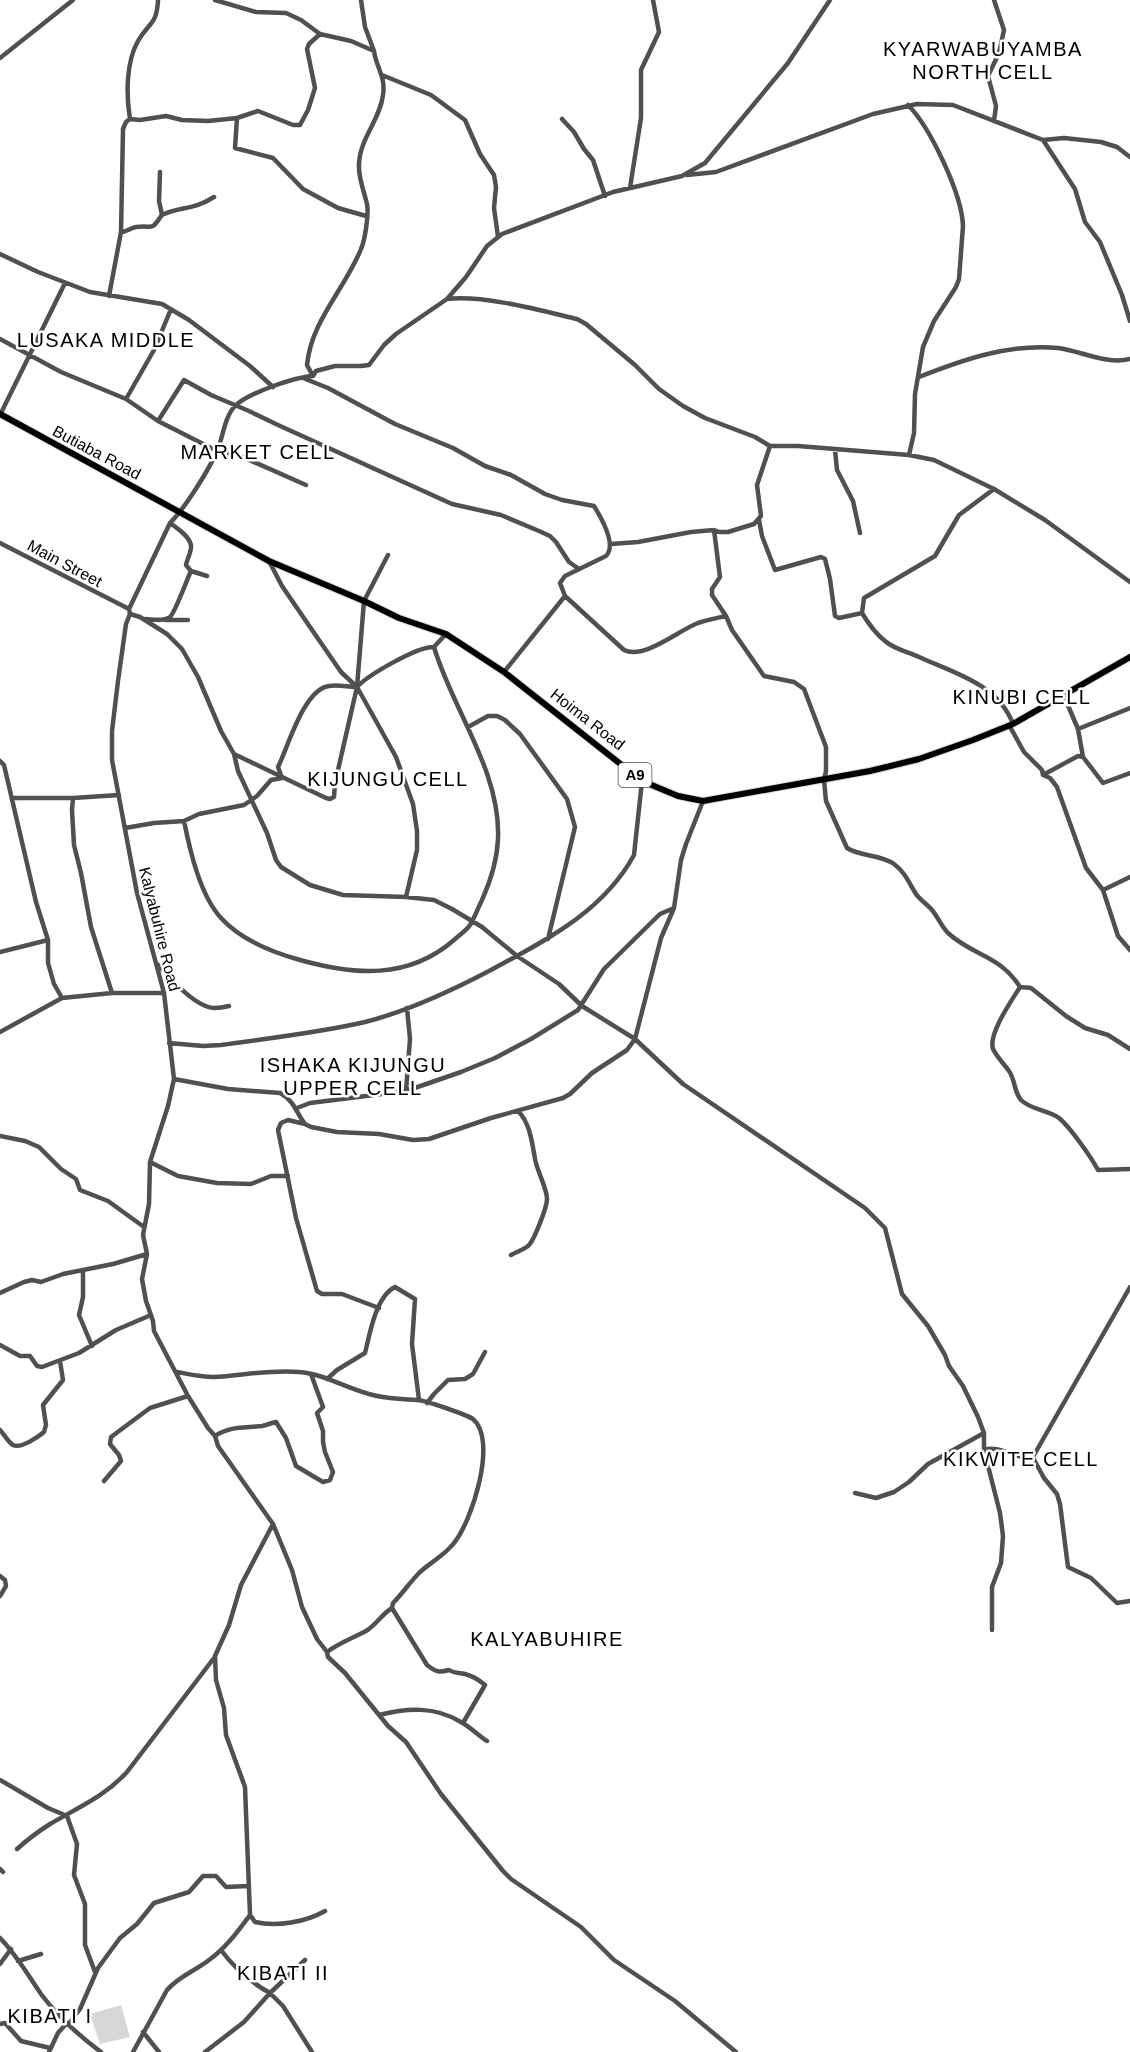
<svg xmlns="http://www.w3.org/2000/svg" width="1130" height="2052" font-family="Helvetica,sans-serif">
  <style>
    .green { fill: #d7d7d7 }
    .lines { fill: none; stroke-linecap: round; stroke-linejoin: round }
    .major-casing { stroke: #dbdbdb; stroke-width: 8 }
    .minor { stroke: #505050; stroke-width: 4.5 }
    .major { stroke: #000; stroke-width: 6 }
    .labels { text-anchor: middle; stroke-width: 5; stroke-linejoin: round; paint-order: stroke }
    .shield { fill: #fff; stroke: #4c4c4c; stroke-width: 1.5 }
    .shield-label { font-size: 15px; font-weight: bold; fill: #000 }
    .street-label { font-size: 16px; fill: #000; stroke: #fff }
    .quarter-label { font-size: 20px; letter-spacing: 1.5px; fill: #000; stroke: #fff }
  </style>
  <rect width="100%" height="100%" fill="#fff"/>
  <path class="green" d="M121 2005 130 2037 100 2044 90 2014Z"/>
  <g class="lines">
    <g class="major-casing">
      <path id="major" d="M0 414 269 561 364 601 399 618 446 634 504 672 642 781 678 796 703 801 870 771 919 759 973 740 1013 724 1130 657"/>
    </g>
    <path class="minor" d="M215 0 256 12 286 13 301 20 320 34 351 41 374 51C376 67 386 77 383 95 380 120 360 138 359 164 358 177 364 191 367 204 369 214 365 240 361 249 345 289 311 321 307 365L313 376
      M361 0 365 27 374 51
      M0 58 73 0
      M382 75 431 95 465 120 480 154 494 175 496 187 494 208 498 237
      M908 105C930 127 962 194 963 226L959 279 956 287 934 321 923 347 915 394 914 433 909 455
      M237 118 235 148 273 158 303 189 338 208 366 216
      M130 119 140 120 166 116 182 120 208 121 237 118 258 111 293 125H300L308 110 315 88 307 49 309 44 320 34
      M562 119 574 132 584 149 593 160 605 196
      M994 121 996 106 988 76 999 53 1004 30 994 0
      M1043 140 1075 189 1085 222 1100 242 1122 295 1130 321
      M687 175 716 172 873 114 917 104 953 105 1043 140 1064 138 1101 142 1117 147 1130 157
      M630 188 641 118V70L659 32 653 0
      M162 215C181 206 192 211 214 197
      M121 232C127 232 130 228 136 227 155 225 150 232 162 215L159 201 160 172
      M0 254 38 272 90 292 162 304 189 320 250 366 273 387
      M109 296 121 232 123 129 126 122 130 119C126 95 126 62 138 41 149 22 157 25 158 0
      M447 299C485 295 539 310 577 319L586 324 635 365 659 389 683 406 705 418 755 437 770 446H798L909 455 934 460 994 489 1045 520 1130 582
      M0 339 61 372 126 399 158 421 217 451 238 455 306 485
      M919 377C962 360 1010 343 1058 348 1081 351 1107 365 1130 359
      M303 378 328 388 395 424 453 448 485 466 511 475 545 494 562 500 594 506C602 519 617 545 606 556L565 576 560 583 565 596 624 650C644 660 679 630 698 623 707 620 717 618 726 616
      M126 399 154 350 171 309
      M0 415 65 283
      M158 421 184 380 211 395 249 411 278 425 452 504 501 515 539 531 550 536 556 542 569 562 579 569
      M835 450 837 470 853 501 860 533
      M994 489 959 515 935 556 864 598 862 613C868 623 876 634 885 641 894 649 908 652 919 657 954 673 998 684 1013 724
      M759 520 762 536 775 570 821 557 825 559 830 579 835 616 839 618 862 613
      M170 523C177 528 189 536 191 545 192 551 187 559 186 565L191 571 207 576
      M714 530 720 577 712 589V595L726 616 732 630 764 676 794 682 804 689 826 747V771L824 780 826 801 847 848C861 857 880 854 894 864 905 872 909 883 916 894 920 900 927 904 932 910 938 917 941 926 948 933 973 956 1000 955 1020 987L1031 988 1066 1016 1085 1028 1108 1035 1130 1049
      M0 543 129 609 170 523C185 508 209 470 218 449 223 436 225 416 235 406 248 393 295 377 313 376L316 371 335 366H361L369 365 384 345 396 334 447 299 466 277 487 246 502 234 613 192 682 176 705 163 788 63 830 0
      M611 544 638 542 691 532 714 530 719 532H728L754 524 761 516 757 485 770 446
      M269 561 282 586 310 627 341 672 357 687 396 757 413 804 417 831V850L406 897
      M129 609 130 614 126 624 118 681 112 731V760L137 893 164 993 174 1079 168 1106 150 1162 149 1204 143 1235 147 1254 142 1279 146 1301 153 1321 154 1331 188 1396 208 1428 215 1436 218 1446 273 1524 292 1570 302 1607 317 1639 327 1652 328 1657 345 1673 388 1726 406 1742 441 1794 503 1871 511 1879 581 1927 614 1960 675 2001 736 2052
      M130 614 140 617 167 634 182 649 198 677 221 731 234 754 238 771 267 833 276 860 281 867 310 885 343 895 406 897 434 900 452 909 482 927 517 956 559 984 582 1006 635 1039 683 1084 865 1208 885 1228 902 1294 928 1326 945 1355 949 1366 963 1386 978 1417 984 1433V1450L1000 1513 1003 1536 1001 1563 992 1587V1630
      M145 619C152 619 163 622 170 617 175 613 187 579 191 571
      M165 620H188
      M504 672 565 596
      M1009 725 1024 752 1042 770 1043 775 1050 778 1057 787 1086 868 1103 890 1118 936 1130 950
      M468 727 488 716H497L505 720 520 734 567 799 575 827 548 939
      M1078 729 1130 708
      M234 754 326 798 330 799 334 797 335 783 357 687 364 601 388 555
      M1083 757 1103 783 1130 773
      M0 761 4 765 36 902 48 940V963L54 984 62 998
      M1043 775 1078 756 1083 757 1078 729 1064 696
      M12 798H73L119 795
      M73 798 72 810 74 845 81 873 91 927 112 993
      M184 821C190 851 200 895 221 918 241 940 271 952 300 960 354 975 408 980 454 940 459 935 466 931 470 925 475 917 478 908 482 900 491 880 497 861 498 839 501 771 452 709 434 647
      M125 828 154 823 184 821 199 814 244 805 257 796 271 780 282 778 278 767C288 747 304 689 329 686 337 684 348 687 357 687 368 675 418 646 434 647L446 634
      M1103 890 1130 877
      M0 952 48 940
      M157 964C170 978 195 1007 214 1008 219 1008 225 1007 229 1006
      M1020 987C1012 1000 988 1034 993 1049 997 1057 1004 1064 1009 1071 1015 1079 1014 1092 1021 1100 1031 1110 1048 1110 1059 1118 1070 1127 1091 1157 1098 1170L1130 1169
      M0 1032 62 998 112 993H164
      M169 1043 203 1046 221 1045C269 1038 318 1033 365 1022 409 1011 451 991 491 970 546 940 603 912 634 855L642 781
      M174 1079 228 1089 280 1093C295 1101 296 1113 305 1124L311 1127 337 1132 379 1134 413 1140 429 1139 491 1118 563 1098 570 1094 592 1073 627 1050 635 1039 661 938 674 908 681 860 686 844 703 801
      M406 1091 410 1039 407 1008
      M297 1108 310 1103 406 1091 461 1072 495 1058 531 1039 578 1010 604 969 660 914 674 908
      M305 1124 288 1120 281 1123 278 1130 296 1218 317 1291 322 1294H342L379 1308
      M0 1136 25 1141 39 1147 61 1169 76 1179 80 1190 108 1201 144 1227
      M150 1162 178 1176 217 1183 251 1184 271 1176H288
      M511 1255C516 1252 523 1250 528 1246 534 1241 547 1207 547 1199 547 1188 537 1171 535 1159 532 1142 530 1123 518 1111
      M83 1271V1297L79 1315 92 1346
      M0 1293 24 1282 32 1280 41 1282 63 1274 113 1264 147 1254
      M0 1345 20 1356H30L37 1366 42 1367 79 1353 116 1330 151 1315
      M177 1372C188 1374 201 1377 213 1377 241 1376 270 1369 299 1372 326 1374 350 1391 377 1396 391 1399 403 1399 417 1400 425 1400 467 1415 473 1419 498 1440 472 1521 454 1543 445 1555 431 1562 420 1572 410 1582 403 1593 393 1603L392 1608C382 1614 376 1625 366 1631 353 1638 339 1643 327 1652
      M327 1379 337 1370 365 1353C370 1333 376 1296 395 1287L415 1299 412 1344 419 1400
      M427 1403 434 1394 448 1380 465 1379 473 1374 485 1352
      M0 1430C4 1434 8 1442 13 1445 21 1449 38 1437 44 1432L46 1425 43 1405 63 1380 60 1361
      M215 1436C230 1426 244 1428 262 1426 267 1425 271 1423 276 1422L286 1438 296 1466 323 1482 330 1480 333 1472 325 1452 323 1442V1431L317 1413 323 1407 311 1374
      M984 1450C1001 1444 1019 1463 1034 1455L1130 1287
      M1032 1456 1044 1478 1057 1494 1060 1504 1068 1567 1091 1578 1117 1603 1130 1601
      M104 1481 121 1461 119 1455 110 1444 111 1437 150 1408 188 1396
      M855 1493 876 1498 894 1492 909 1482 928 1464 984 1433
      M0 1576 5 1580 6 1586 0 1596
      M392 1608 427 1665C436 1672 439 1673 449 1670 455 1674 459 1672 465 1674 473 1676 479 1680 485 1685L463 1723
      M379 1715C407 1708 435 1706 461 1722 470 1727 478 1735 487 1741
      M0 1780 48 1808 67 1816 77 1844 74 1875 85 1904V1945L95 1972
      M17 1849C27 1840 39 1831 50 1824 79 1807 104 1797 127 1772L214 1658
      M0 1869 3 1872
      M250 1915 255 1922C277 1927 306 1922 325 1911
      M0 1938C16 1954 28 1975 41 1994 59 2018 78 2035 101 2052
      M221 1950C235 1969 250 1982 270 1993L305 1960
      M18 1961 41 1954
      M0 1964 11 1949
      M0 2024 5 2023 21 2041 50 2048
      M68 2025 80 2009 98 1968 120 1938 137 1924 154 1903 189 1892 203 1876H216L226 1887 249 1886
      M143 2032 159 2052
      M49 2052 58 2033 66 2024
      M133 2052 167 1990C179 1976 195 1971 209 1960 226 1948 238 1931 250 1915L245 1787 226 1735 224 1708 216 1680 215 1656 229 1625 241 1585 273 1524
      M205 2052 244 2022 270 1993 283 2006 312 2052"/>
    <use href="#major" class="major"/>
  </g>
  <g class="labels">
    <rect class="shield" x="618.5" y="763" width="33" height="24" rx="4.5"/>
    <g class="shield-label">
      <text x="635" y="780">A9</text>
    </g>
    <g class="street-label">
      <text transform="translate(97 452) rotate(28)" y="6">Butiaba Road</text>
      <text transform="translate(65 563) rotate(28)" y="6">Main Street</text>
      <text transform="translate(588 719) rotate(38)" y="6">Hoima Road</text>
      <text transform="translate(160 929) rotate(76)" y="6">Kalyabuhire Road</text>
    </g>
    <g class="quarter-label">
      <text x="983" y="56">KYARWABUYAMBA<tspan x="983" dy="23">NORTH CELL</tspan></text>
      <text x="106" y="347">LUSAKA MIDDLE</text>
      <text x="258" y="459">MARKET CELL</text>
      <text x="1022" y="704">KINUBI CELL</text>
      <text x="388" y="786">KIJUNGU CELL</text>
      <text x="353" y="1072">ISHAKA KIJUNGU<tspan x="353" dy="23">UPPER CELL</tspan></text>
      <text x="1021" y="1466">KIKWITE CELL</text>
      <text x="547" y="1646">KALYABUHIRE</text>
      <text x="283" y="1980">KIBATI II</text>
      <text x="50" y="2023">KIBATI I</text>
    </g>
  </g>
</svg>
